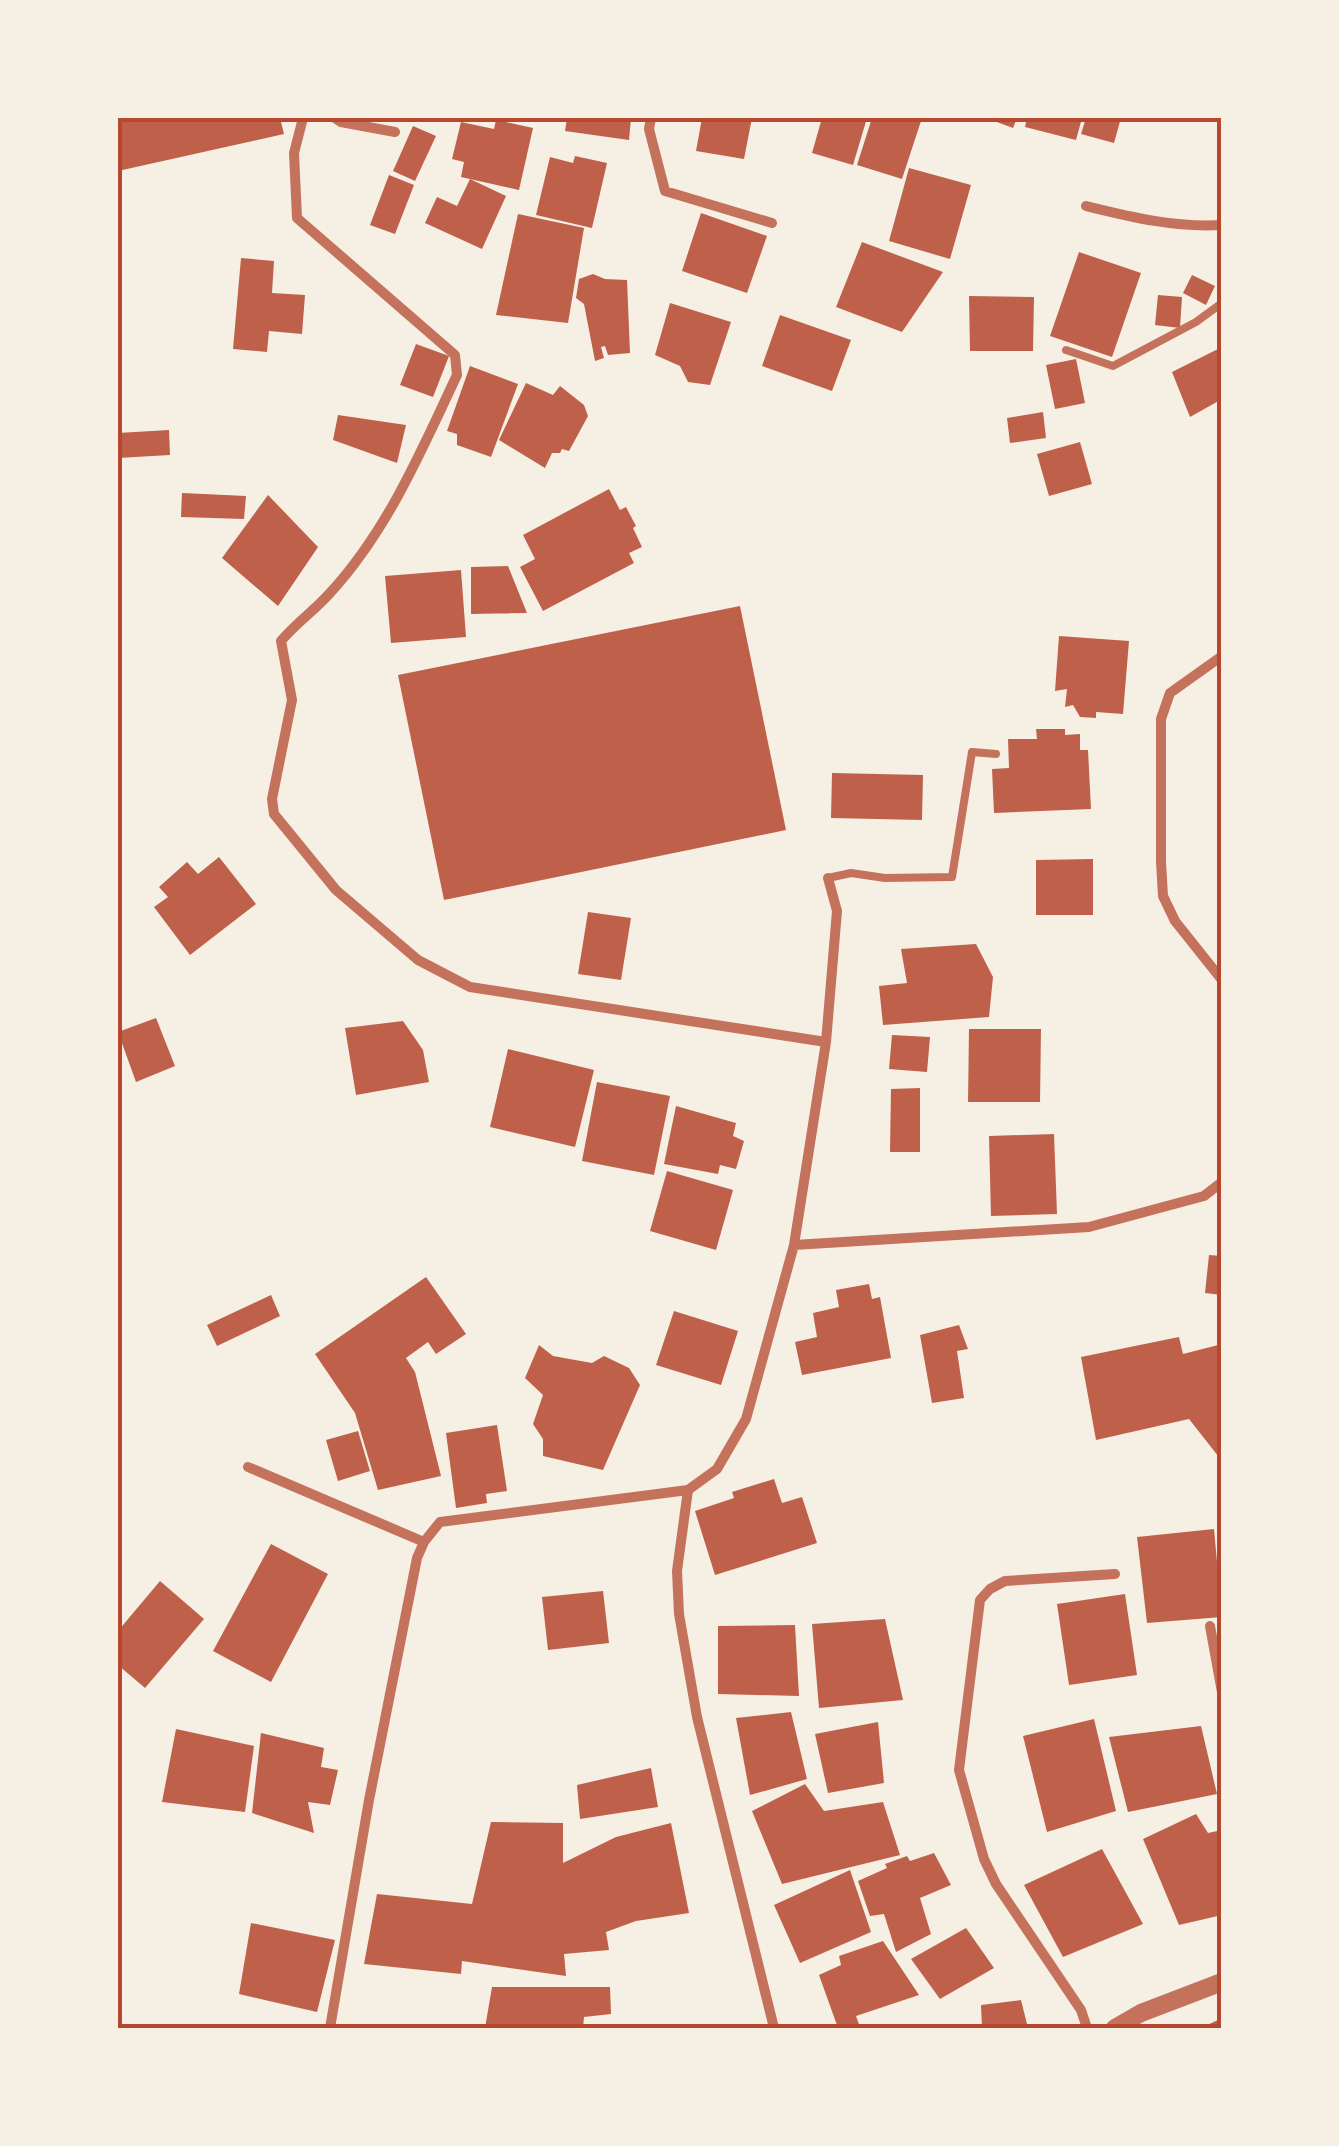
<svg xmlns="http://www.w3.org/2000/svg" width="1339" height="2146" font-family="'Zilla Slab',serif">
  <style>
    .building { fill: #bf614a }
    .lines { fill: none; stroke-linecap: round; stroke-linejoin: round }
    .service { stroke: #c5725c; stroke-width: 8 }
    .minor { stroke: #c5725c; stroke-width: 10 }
    .tertiary { stroke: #c5725c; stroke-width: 18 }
    .neatline { fill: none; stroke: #b5482f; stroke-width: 4 }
  </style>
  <rect width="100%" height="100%" fill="#f6efe4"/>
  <path class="building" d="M118 118H280L284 134 118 171Z
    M567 118H631L629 140 565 131Z
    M702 118H752L744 159 696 151Z
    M822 118H867L853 165 812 153Z
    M872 118H922L902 179 857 165Z
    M986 118H1017L1013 128Z
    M1027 118H1082L1076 140 1025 127Z
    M1086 118H1121L1114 143 1081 134Z
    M496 120 533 128 519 190 461 177 464 162 452 159 461 122 494 129Z
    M413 126 436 136 415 181 393 171Z
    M575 156 607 163 592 228 536 215 550 157 573 163Z
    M909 168 971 185 950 259 889 241Z
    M389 175 414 185 395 234 370 225Z
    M470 179 506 196 482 249 425 223 437 197 457 206Z
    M701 213 767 236 747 293 682 271Z
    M518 214 584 228 568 323 496 315Z
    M862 242 943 272 902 332 836 307Z
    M1079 252 1141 273 1112 357 1050 336Z
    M241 258 274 261 272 293 305 295 302 334 269 331 267 352 233 349Z
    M593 274 605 279 627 280 630 353 608 355 605 346 601 347 604 358 595 361 584 304 576 298 579 279Z
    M1192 275 1215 286 1206 305 1183 293Z
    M1158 295 1182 297 1180 328 1155 325Z
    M969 296 1034 297 1033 351H970Z
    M670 303 731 322 710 385 688 382 680 366 655 355Z
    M780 315 851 340 832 391 762 366Z
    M416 344 449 356 433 397 400 385Z
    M1222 347V399L1190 417 1172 372Z
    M1076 359 1085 403 1055 409 1046 365Z
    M470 366 518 384 491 457 457 445V434L447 431Z
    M526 383 553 395 560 386 584 405 588 416 569 451 562 449 560 453H552L545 468 499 440Z
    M1043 412 1046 438 1010 443 1007 418Z
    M338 415 406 425 397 463 333 440Z
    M169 430 170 455 118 458V433Z
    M1080 442 1092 484 1049 496 1037 454Z
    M609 489 620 510 626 507 636 526 633 528 642 547 629 553 634 563 543 611 520 567 535 559 523 535Z
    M182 493 246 496 244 519 181 517Z
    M268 495 318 547 278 606 222 558Z
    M508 566 527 613 471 614V567Z
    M461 570 466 637 391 643 385 576Z
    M740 606 786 830 444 900 398 675Z
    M1059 636 1129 641 1123 714 1096 712V718L1080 717 1073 705 1065 707 1067 689 1055 691Z
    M1036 729H1065V735L1080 734V750H1088L1091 809 994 813 992 769 1009 768 1008 739H1037Z
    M832 773 923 775 922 820 831 818Z
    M219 857 256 904 190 955 154 907 168 897 159 887 187 862 198 874Z
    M1093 859V915H1036V860Z
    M588 912 631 918 621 980 578 974Z
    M976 944 993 977 989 1017 883 1025 879 986 907 983 901 949Z
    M156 1018 175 1066 136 1082 118 1032Z
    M403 1021 423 1050 429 1082 356 1095 345 1028Z
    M969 1029H1041L1040 1102H968Z
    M892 1035 930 1037 927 1072 889 1069Z
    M508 1049 594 1070 575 1147 490 1127Z
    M597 1082 670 1096 654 1175 582 1161Z
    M920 1088V1152H890L891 1089Z
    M676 1106 736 1123 733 1136 744 1141 736 1169 720 1165 718 1174 664 1164Z
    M1054 1134 1057 1214 991 1216 989 1136Z
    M667 1171 733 1190 716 1250 650 1231Z
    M1209 1255 1222 1256V1295L1205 1293Z
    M426 1277 466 1334 436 1354 428 1342 406 1358 415 1372 441 1476 378 1490 355 1413 315 1354Z
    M869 1284 872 1299 880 1297 891 1358 802 1375 795 1342 817 1337 813 1313 839 1307 836 1290Z
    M271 1295 280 1316 217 1346 207 1325Z
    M674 1311 738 1331 721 1385 656 1365Z
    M959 1325 968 1349 957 1351 964 1398 932 1403 920 1335Z
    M1179 1337 1183 1354 1222 1344V1461L1189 1419 1096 1440 1081 1357Z
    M539 1345 553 1356 592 1363 604 1356 629 1368 640 1385 603 1470 543 1456V1439L533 1424 543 1395 525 1378Z
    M497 1425 507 1491 486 1494 487 1503 456 1508 446 1433Z
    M358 1431 370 1471 338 1481 326 1440Z
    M774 1479 782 1503 802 1497 817 1543 715 1575 695 1511 734 1498 732 1492Z
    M1214 1529 1222 1617 1147 1623 1137 1537Z
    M271 1544 328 1574 271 1682 213 1651Z
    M160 1581 204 1619 145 1688 118 1665V1631Z
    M603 1591 609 1643 548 1650 542 1597Z
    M1125 1594 1137 1675 1069 1685 1057 1604Z
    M885 1619 903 1700 819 1708 812 1624Z
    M795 1625 799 1696 718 1694V1626Z
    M791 1712 807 1779 750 1795 736 1718Z
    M1094 1719 1116 1811 1047 1832 1023 1736Z
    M878 1722 884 1783 828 1793 815 1734Z
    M1201 1726 1217 1794 1128 1812 1109 1737Z
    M176 1729 254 1746 245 1812 162 1802Z
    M261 1733 324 1748 321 1767 338 1770 330 1805 308 1802 314 1833 252 1813Z
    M651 1768 658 1807 580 1819 577 1785Z
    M805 1784 824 1811 883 1802 900 1855 782 1884 752 1811Z
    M1196 1814 1208 1833 1222 1830V1915L1179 1925 1143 1839Z
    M491 1822 563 1823V1863L616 1837 671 1823 689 1913 636 1921 606 1932 609 1950 564 1954 566 1976 462 1961 461 1974 364 1964 377 1894 472 1904Z
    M1102 1849 1143 1924 1063 1957 1024 1885Z
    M934 1853 951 1885 920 1898 931 1934 896 1952 884 1914 870 1916 858 1881 887 1868 885 1864 907 1856 910 1861Z
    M850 1870 871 1932 800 1963 774 1905Z
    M251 1923 335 1940 317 2012 239 1994Z
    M966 1928 994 1968 940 1999 911 1959Z
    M883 1941 919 1995 856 2016 860 2027 838 2028 819 1975 841 1965 839 1956Z
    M492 1987H610L611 2014 584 2017 583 2028H485Z
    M1021 2000 1028 2028H982L981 2005Z
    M1222 2018V2028H1201Z"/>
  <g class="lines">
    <path class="service" d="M1066 350 1113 366 1196 322 1222 303
      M828 878 851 873 885 878 952 877 972 752 996 754"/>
    <path class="minor" d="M303 118 294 153 297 218 455 355 457 375C421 451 388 530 330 593 315 610 296 623 281 641L292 700 272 799 274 814 336 890 418 960 470 987 826 1042
      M335 118 341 122 395 132
      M651 118 649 129 665 191 772 223
      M1086 206C1131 217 1175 228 1222 225
      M1222 656 1170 693 1161 719V862L1163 896 1175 921 1222 980
      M794 1245 1089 1227 1204 1196 1222 1182
      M248 1467 424 1542
      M688 1490 717 1469 746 1419 794 1245 826 1042 837 911 828 878
      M1210 1626 1222 1692
      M330 2028 369 1800 417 1558 424 1542 440 1522 688 1490 677 1571 679 1614 697 1717 774 2028
      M1087 2028 1081 2010 996 1884 984 1859 959 1770 980 1600 990 1589 1005 1581 1115 1574"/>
    <path class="tertiary" d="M1115 2028 1141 2013 1222 1982"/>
  </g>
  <rect width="1339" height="2146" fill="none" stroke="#f6efe4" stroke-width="240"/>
  <rect x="120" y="120" width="1099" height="1906" class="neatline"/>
</svg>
